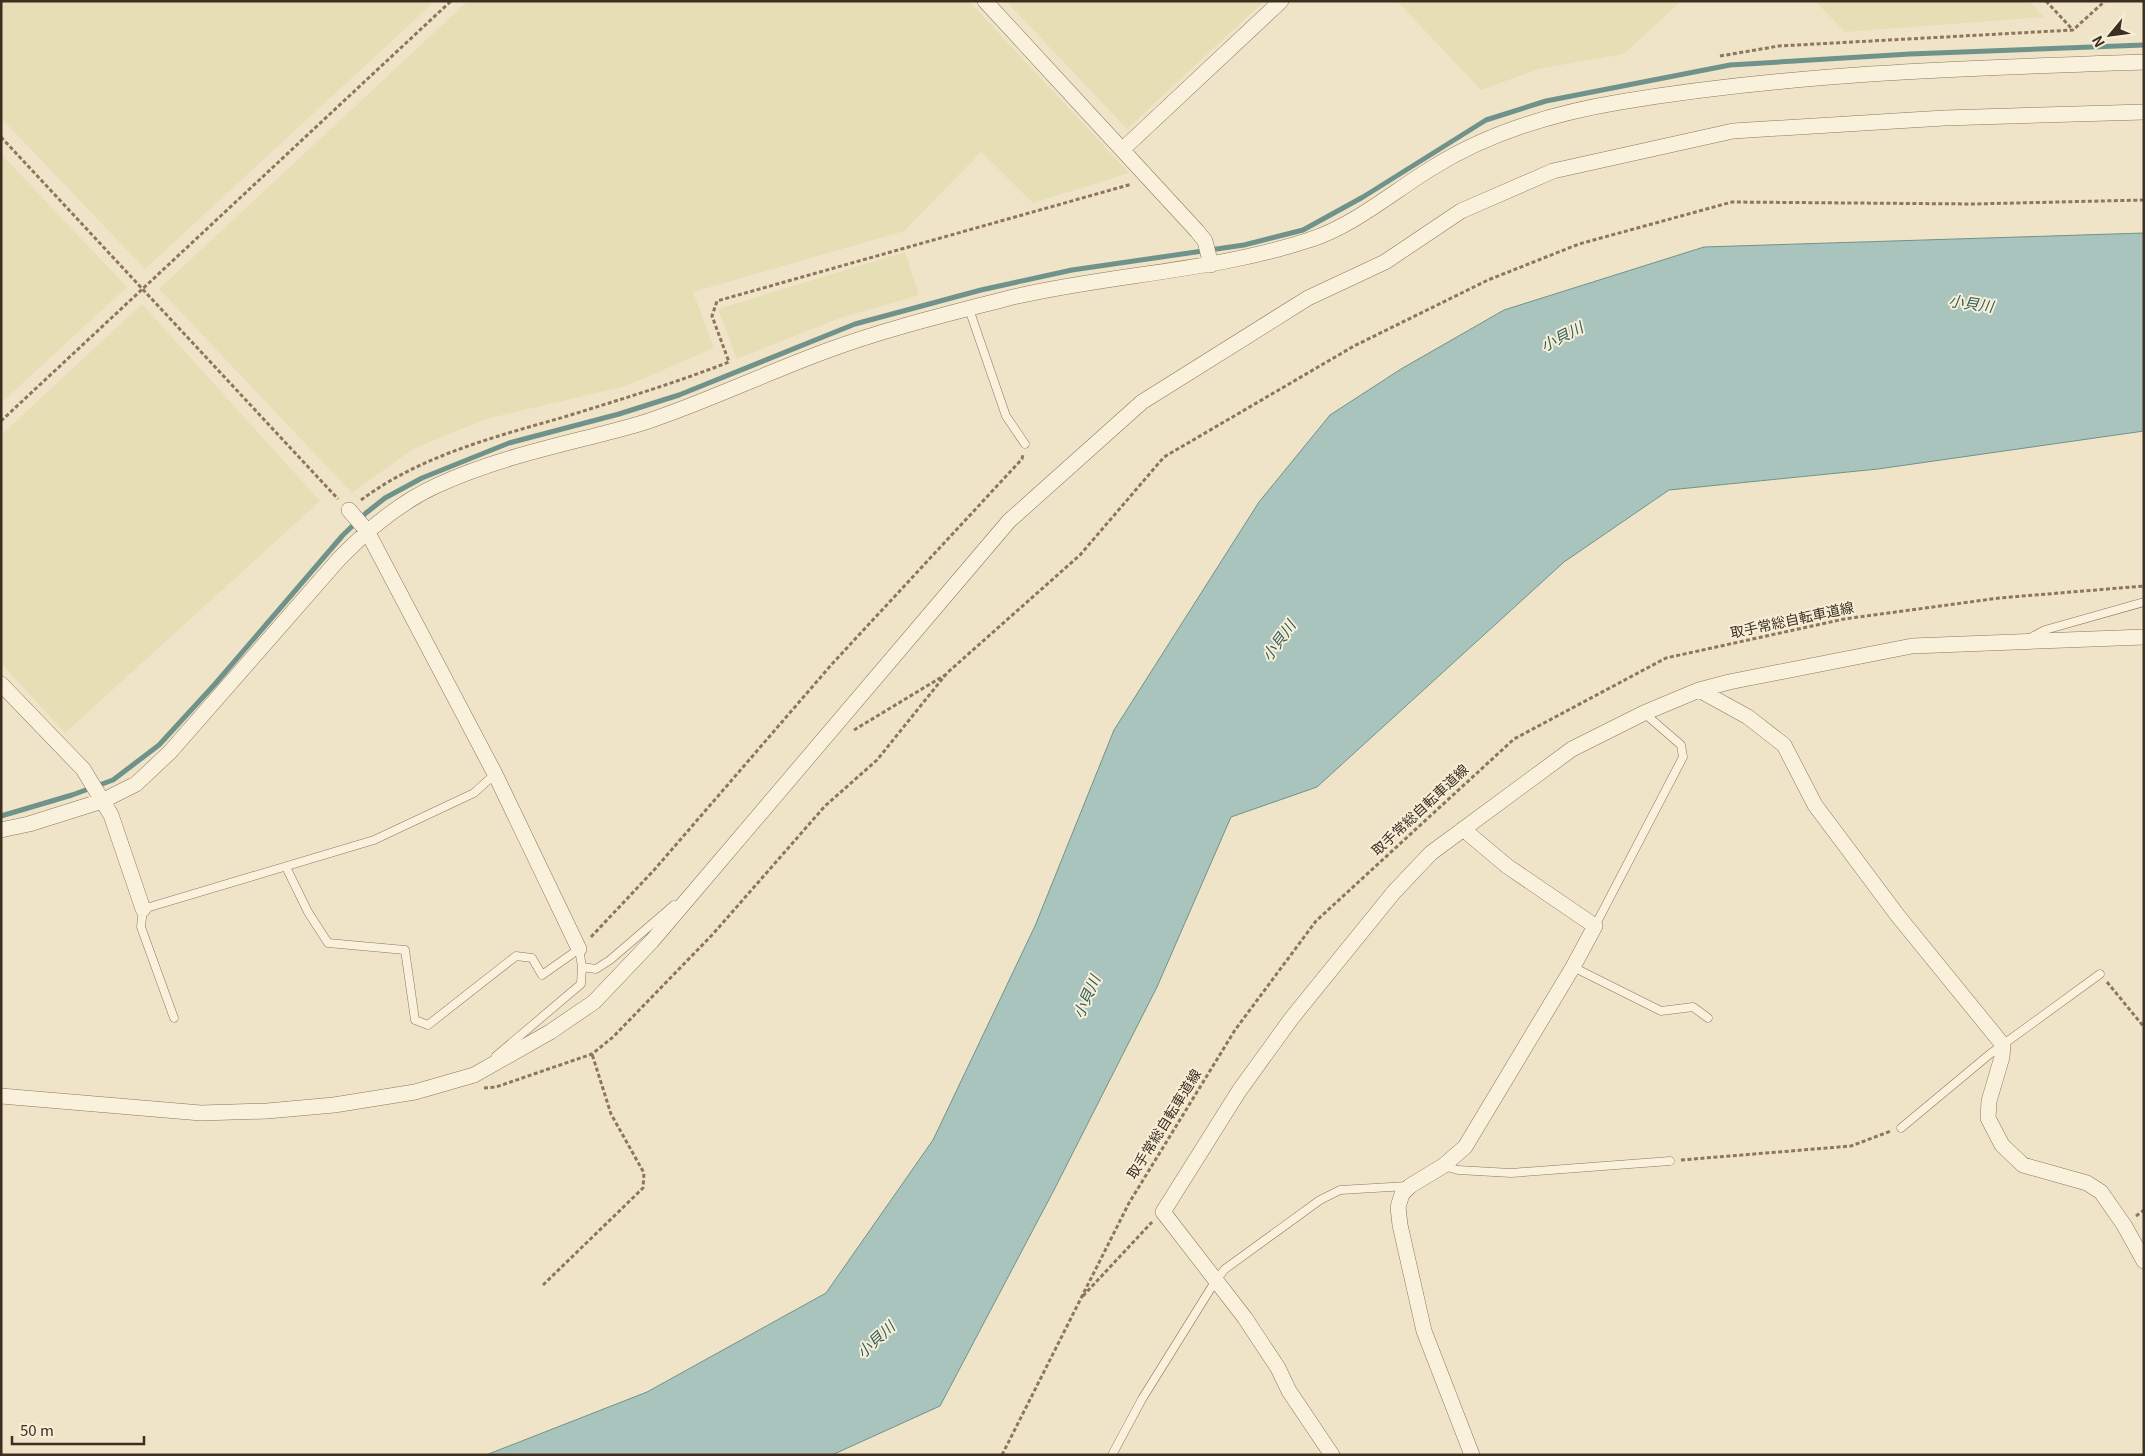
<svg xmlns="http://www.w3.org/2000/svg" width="2145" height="1456" font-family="Georgia,'Noto Sans JP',serif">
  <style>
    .farmland { fill: #e6deb5 }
    .water { fill: #a9c4bc; stroke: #6f938a }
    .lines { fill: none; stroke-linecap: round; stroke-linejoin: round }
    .stream { stroke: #6f938a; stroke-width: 5 }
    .service-casing { stroke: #8d765c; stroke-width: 9 }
    .minor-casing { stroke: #8d765c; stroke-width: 16 }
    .path { stroke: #8d765c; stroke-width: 3; stroke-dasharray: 4 2.5; stroke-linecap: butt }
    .service { stroke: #faf1dc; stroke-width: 8 }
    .minor { stroke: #faf1dc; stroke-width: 15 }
    .labels { text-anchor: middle; stroke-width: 4; stroke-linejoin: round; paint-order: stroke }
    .street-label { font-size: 14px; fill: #3d2e20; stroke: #f7eed8 }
    .water-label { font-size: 15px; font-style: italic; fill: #2f5d5a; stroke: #f7eed8 }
  </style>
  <rect width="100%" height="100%" fill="#f0e4c8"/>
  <path class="farmland" d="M1 1H435L145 269 1 118Z
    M468 1H969L1129 173 1033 203 981 152 904 231 693 292 714 348 626 386 486 419 413 449 352 493 159 289Z
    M1006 1H1264L1127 129Z
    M1397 1H1681L1624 54 1538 69 1481 90Z
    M1815 1H2029L2044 17 1845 32Z
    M1 154 127 287 1 403Z
    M905 252 919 295 840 318 737 359 718 309Z
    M142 304 320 501 65 733 1 663V435Z"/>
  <path class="water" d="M2144 233V431L1878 469 1669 490 1564 562 1317 787 1231 817 1157 987 1054 1190 940 1406 832 1455H486L647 1392 826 1293 933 1140 1035 926 1114 730 1259 502 1330 415 1401 369 1504 310 1704 247Z"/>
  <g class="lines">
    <path class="stream" d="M1 816 72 795 113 780 159 745 215 684 343 535 366 513 385 498 422 478 509 443 619 414 679 395 855 324 981 290 1072 270 1244 245 1303 230 1363 197 1486 120 1546 101 1730 65 1910 54 2144 45"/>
    <g class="service-casing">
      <path id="service" d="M969 309 1006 416 1025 444
        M2030 638 2045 630 2144 602
        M286 867 308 912 328 943 405 950 415 1020 428 1025 516 956 532 958 542 975 579 949 582 967
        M1595 926 1683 757 1681 745 1644 713
        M1573 967 1661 1011 1693 1007 1708 1018
        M174 1018 141 927 143 909 374 840 474 793 495 774
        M496 1056 581 984 582 967 596 969 610 960 674 905
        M1901 1128 1990 1054 2100 974
        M1443 1166 1458 1170 1511 1173 1670 1161
        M1112 1455 1142 1399 1216 1280 1225 1269 1320 1200 1340 1190 1408 1186"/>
    </g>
    <g class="minor-casing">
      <path id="minor" d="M985 1 1197 231 1205 241 1211 265
        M1123 149 1281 1
        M349 510 367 531 495 774 579 949
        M1 684 83 769 111 815 143 909
        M1699 690 1748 717 1784 745 1815 805 1898 916 2003 1045 2002 1057 1989 1101 1988 1118 2002 1145 2023 1165 2087 1183 2101 1192 2124 1225 2144 1261
        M1463 829 1507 866 1595 926 1573 967 1465 1147 1443 1166 1410 1186 1402 1194 1398 1207 1400 1225 1424 1331 1472 1455
        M1 830 29 824 102 801 136 784 170 752 339 559C368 529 400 502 438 485 490 461 547 448 602 434 620 429 639 425 657 418 714 398 769 372 826 351 885 329 948 314 1009 298 1109 274 1212 272 1309 240 1352 227 1394 191 1432 168 1489 132 1554 113 1620 102 1793 73 1969 68 2144 62
        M1 1096 201 1113 267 1111 334 1105 415 1092 474 1075 550 1032 594 1002 652 941 1009 521 1142 402 1308 298 1385 262 1461 211 1553 171 1733 131 1944 118 2144 112
        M1332 1455 1289 1391 1278 1368 1245 1318 1163 1212 1239 1091 1291 1019 1394 892 1431 853 1572 749 1644 713 1699 690 1729 682 1912 646 2144 637"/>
    </g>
    <path class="path" d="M2046 1 2073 30
      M1720 56 1779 46 2073 30 2105 1
      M1 137 338 499
      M1 421 451 1
      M361 500C420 456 494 437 564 417 619 400 675 383 729 362L712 316 717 301 1132 184
      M854 730 945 675
      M591 937 655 869 832 664 1022 459 1023 454
      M2107 982 2144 1027
      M484 1088 496 1087 592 1054 613 1037 713 934 825 806 877 760 947 673 1080 555 1164 457 1354 346 1488 280 1579 244 1732 202 1973 204 2144 200
      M1681 1160 1851 1146 1891 1131
      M2136 1216 2144 1210
      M543 1285 643 1188 644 1173 611 1114 592 1054
      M1083 1296 1152 1222
      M1002 1455 1129 1203 1235 1030 1316 921 1514 739 1666 658 1844 619 1999 598 2144 586"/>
    <use href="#service" class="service"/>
    <use href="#minor" class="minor"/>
  </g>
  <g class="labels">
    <g class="street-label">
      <text transform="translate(1792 620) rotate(-12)" y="5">取手常総自転車道線</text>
      <text transform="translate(1420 810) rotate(-43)" y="5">取手常総自転車道線</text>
      <text transform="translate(1164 1124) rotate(-58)" y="5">取手常総自転車道線</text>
    </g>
    <g class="water-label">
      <text transform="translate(1971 304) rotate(8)" y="5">小貝川</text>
      <text transform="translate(1562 337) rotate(-27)" y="5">小貝川</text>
      <text transform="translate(1279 641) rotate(-54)" y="5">小貝川</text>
      <text transform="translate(1087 997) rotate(-66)" y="5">小貝川</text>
      <text transform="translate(876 1340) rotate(-43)" y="5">小貝川</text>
    </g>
  </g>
  <rect width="2145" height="1456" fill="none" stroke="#3d2e20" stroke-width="5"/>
  <g transform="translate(2110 35) rotate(241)" stroke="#f7eed8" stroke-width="4" paint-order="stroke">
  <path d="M0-4L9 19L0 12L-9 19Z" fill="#3d2e20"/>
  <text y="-8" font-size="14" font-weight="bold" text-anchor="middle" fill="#3d2e20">N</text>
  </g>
  <path d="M12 1436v8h132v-8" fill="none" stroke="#3d2e20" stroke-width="2.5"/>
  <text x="20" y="1436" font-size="15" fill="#3d2e20" stroke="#f7eed8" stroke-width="4" paint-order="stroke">50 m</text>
</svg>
